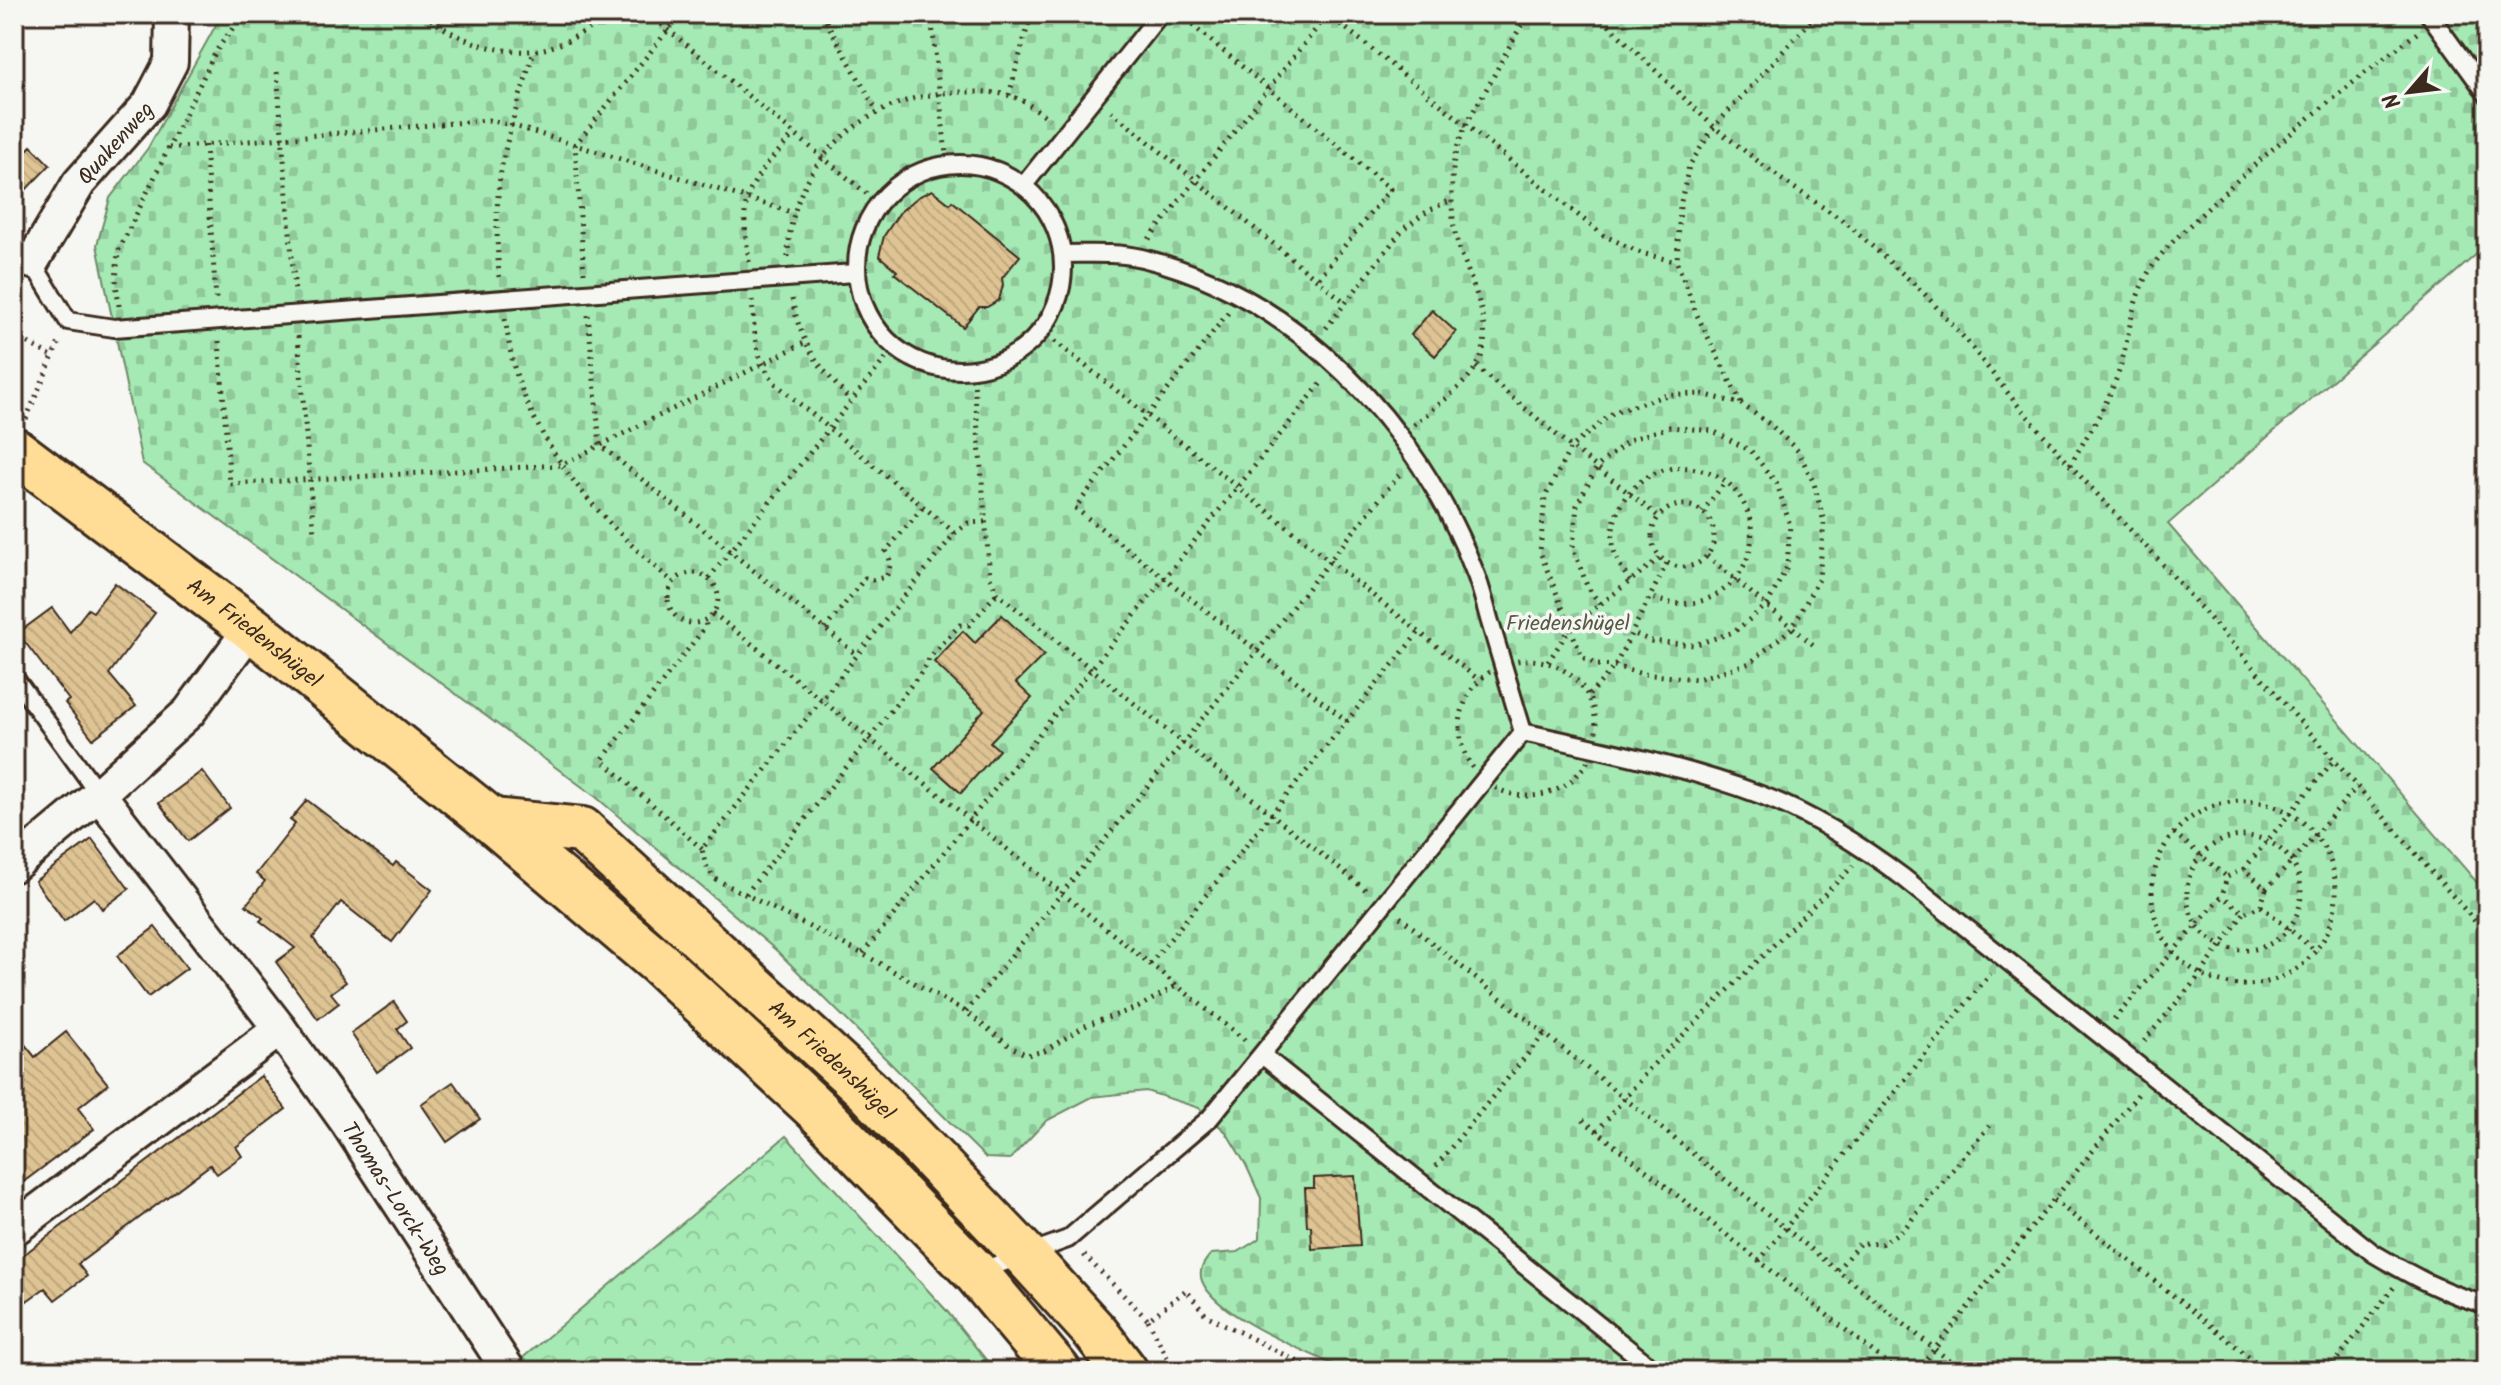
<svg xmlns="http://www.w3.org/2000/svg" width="2501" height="1385" font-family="Kalam,sans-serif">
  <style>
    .forest { fill: url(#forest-crowns); stroke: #708a69; stroke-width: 2 }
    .cemetery { fill: url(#cemetery-stones); stroke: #708a69; stroke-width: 2 }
    .building { fill: url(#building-back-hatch); stroke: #3b2a1e; stroke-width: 2 }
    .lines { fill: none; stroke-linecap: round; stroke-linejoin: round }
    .lane-casing { stroke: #3b2a1e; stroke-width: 22 }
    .street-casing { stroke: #3b2a1e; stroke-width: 38 }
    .primary-casing { stroke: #3b2a1e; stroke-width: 50 }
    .path { stroke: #3b2a1e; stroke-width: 5; stroke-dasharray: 2 6; stroke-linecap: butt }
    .lane { stroke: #f6f6f2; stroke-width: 16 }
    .street { stroke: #f6f6f2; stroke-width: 32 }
    .primary { stroke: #ffdd96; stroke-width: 44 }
    .labels { text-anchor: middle; stroke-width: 7; stroke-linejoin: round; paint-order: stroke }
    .street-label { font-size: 22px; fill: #3b2a1e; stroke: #f6f6f2 }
    .park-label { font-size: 22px; fill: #565a44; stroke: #f6f6f2 }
  </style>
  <defs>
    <pattern id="forest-crowns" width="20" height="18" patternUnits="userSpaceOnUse" patternTransform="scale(2)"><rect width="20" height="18" fill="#a5e9b4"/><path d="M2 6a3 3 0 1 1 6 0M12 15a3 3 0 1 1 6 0" fill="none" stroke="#8fc89a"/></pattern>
    <pattern id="cemetery-stones" width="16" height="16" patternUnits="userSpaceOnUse" patternTransform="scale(2)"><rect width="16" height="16" fill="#a5e9b4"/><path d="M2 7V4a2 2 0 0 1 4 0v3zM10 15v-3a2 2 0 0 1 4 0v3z" fill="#8fc89a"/></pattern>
    <pattern id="building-back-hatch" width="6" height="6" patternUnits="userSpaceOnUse" patternTransform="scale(2)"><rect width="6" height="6" fill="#dec393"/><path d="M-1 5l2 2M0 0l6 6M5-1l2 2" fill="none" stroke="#bfa87e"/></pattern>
  </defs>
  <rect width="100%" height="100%" fill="#f6f6f2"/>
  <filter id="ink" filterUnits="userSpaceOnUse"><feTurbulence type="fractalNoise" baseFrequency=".0125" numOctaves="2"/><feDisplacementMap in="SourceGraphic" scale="16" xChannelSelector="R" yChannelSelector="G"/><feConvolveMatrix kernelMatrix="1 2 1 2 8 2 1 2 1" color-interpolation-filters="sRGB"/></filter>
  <g filter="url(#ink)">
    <path class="forest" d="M786 1136 946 1310 995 1371H507Z"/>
    <path class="cemetery" d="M222 14H2487V245L2168 524 2487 894V1371H1348C1312 1354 1217 1318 1202 1281 1198 1270 1204 1262 1211 1254L1238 1252 1260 1238 1261 1198 1246 1165 1226 1132 1199 1108 1146 1091 1092 1097 1046 1121 1010 1159 986 1158 777 951 596 797 142 463 97 245 110 198 148 148Z"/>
    <path class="building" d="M31 146 50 165 14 202V163Z
      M932 190 950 204 952 201 1020 256 1002 278 1003 285 999 300 987 307H979L963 327 894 273 897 271 879 256 884 236 900 212 918 197Z
      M1432 310 1456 332 1435 356 1411 335Z
      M115 583 155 613 109 674 136 706 93 739 65 703 69 700 18 633 52 608 70 632 88 609 93 612Z
      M1002 615 1044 655 1016 683 1032 698 990 742 999 750 961 793 933 768 984 710 934 662 963 631 975 643Z
      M202 771 230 808 188 841 159 803Z
      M307 800 393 866 396 862 432 890 392 942 341 902 313 938 346 982 331 993 339 1003 318 1019 276 962 295 948 260 921 263 918 246 905 265 881 256 874 295 824 290 820Z
      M92 839 129 889 102 909 94 898 64 921 35 881Z
      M155 927 187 968 148 997 117 956Z
      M394 1002 407 1021 397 1029 410 1048 377 1072 351 1033Z
      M14 1031 35 1057 66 1032 108 1084 78 1108 94 1129 14 1189Z
      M261 1076 286 1109 236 1147 242 1156 217 1174 210 1165 78 1264 87 1276 55 1300 45 1288 14 1310V1262Z
      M453 1082 480 1119 447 1142 421 1104Z
      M1355 1176 1360 1246 1312 1249 1311 1226H1307L1305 1188H1314V1178Z"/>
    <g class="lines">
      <g class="lane-casing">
        <path id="lane" d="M2429 14 2487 94
          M857 267a103 103 0 1 1 206 0a103 103 0 1 1-206 0Z
          M1024 185 1160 14
          M1063 254C1089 254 1116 252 1142 258 1297 296 1417 424 1474 570 1481 586 1485 605 1490 622 1501 659 1512 696 1523 732
          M32 262 68 321 114 328 854 273
          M14 677 99 794
          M1262 1055 1656 1371
          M977 1272 1068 1239 1210 1118 1523 732C1602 750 1685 766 1761 795 1813 815 1860 845 1904 878L2373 1253C2410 1275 2445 1294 2487 1305"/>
      </g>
      <g class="street-casing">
        <g id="street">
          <path id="s1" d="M32 262 79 183 149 104 171 62 172 14"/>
          <path id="s2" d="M99 794 280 1029 348 1124 509 1371"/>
          <path d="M14 865 99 794 189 712 251 628"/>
          <path d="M14 1229 280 1029"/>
        </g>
      </g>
      <g class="primary-casing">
        <g id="primary">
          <path id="s3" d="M14 450 251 628 492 821 659 963 817 1110 976 1273 1058 1371"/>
          <path id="s4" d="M492 821 582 830 867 1090 1026 1256 1096 1333 1125 1371"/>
        </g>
      </g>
      <path class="path" d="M425 14C456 42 513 61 554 46 574 39 593 27 608 14
        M649 14 878 203
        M822 14 877 111
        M931 14 947 164
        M1328 14 1603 235 1641 253 1677 262
        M1597 14 1714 127 1781 179 1845 222 1922 291 1966 340 2015 402 2070 465 2165 567 2487 935
        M1180 15 1390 189 1318 279
        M277 72 295 294
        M1009 95 1031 14
        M1111 111 1346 303
        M205 145 216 299
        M169 148 488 120 511 125 794 213
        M1149 239 1328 14
        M788 257C789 162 866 95 958 92 974 92 992 91 1007 95 1022 98 1037 110 1049 119
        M749 262C747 242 742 219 747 200 753 175 778 153 794 134
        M584 273 575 145 681 14
        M499 277C497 242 495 206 501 171 508 130 522 91 534 51
        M792 299C802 348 818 365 851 401
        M752 300C755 334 753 356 776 384L955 533
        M119 306 116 284 118 252 216 51 243 14
        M1228 313 1075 508 1347 721
        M588 315 600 445 857 655
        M505 319C508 335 510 352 514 367 541 456 604 524 673 582
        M1326 328 1403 229 1431 209 1452 200
        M1042 331 1479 680
        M14 335 53 357
        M298 336 314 534
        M219 341 230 484 561 465 804 343
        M1476 367 1571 447 1659 517
        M973 370 990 577 997 593 1367 891
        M1702 394 1741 404 1772 426 1798 451 1814 483 1824 522 1819 578 1793 627 1750 663 1697 679 1642 674 1615 666 1597 665 1582 657 1540 552 1545 497 1571 447 1614 412 1667 395Z
        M1741 403 1696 313 1677 262 1680 206 1689 166 1714 127 1817 14
        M26 419 60 340
        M1414 425C1434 407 1461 390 1476 367 1501 328 1464 272 1455 233 1451 211 1451 183 1454 160 1459 133 1476 107 1490 83 1502 60 1514 36 1529 14
        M2070 465C2088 434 2109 403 2120 368 2129 338 2131 303 2147 275 2162 249 2186 229 2208 208 2273 145 2345 88 2417 33
        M1652 536a31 31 0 1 1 62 0a31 31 0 1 1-62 0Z
        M1702 512 1726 481
        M985 522 968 523 955 533 702 849 705 864 715 879 863 954 925 989 966 1012 1011 1047 1027 1055 1044 1051 1087 1025 1139 1007 1176 986
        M1707 556 1816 647
        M668 598a25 25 0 1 1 50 0a25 25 0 1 1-50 0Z
        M709 578 894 348
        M1630 581C1622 570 1614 557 1613 543 1609 500 1647 463 1689 468 1702 469 1718 474 1728 483 1787 539 1726 629 1650 597
        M1600 604 1587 586 1573 547 1577 505 1597 467 1629 440 1670 427 1713 431 1751 451 1777 484 1790 525 1787 567 1767 605 1734 632 1694 645 1651 641 1632 633
        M713 613 1246 1041
        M825 629 865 578 872 580 886 577C891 567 892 561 886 551L923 507
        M1460 728a68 68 0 1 1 136 0a68 68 0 1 1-136 0Z
        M1548 662 1571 627 1661 557
        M1589 695 1615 666 1667 563
        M2152 893a92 92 0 1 1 184 0a92 92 0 1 1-184 0Z
        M2174 833 2227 877
        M2187 893a57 57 0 1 1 114 0a57 57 0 1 1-114 0Z
        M702 849 602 760 706 626 705 620
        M2244 869 2334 760
        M2266 889C2298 857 2326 821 2357 787
        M746 894 927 665 929 658 960 625H969L997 593
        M2261 906 2317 952
        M1400 917 1962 1371
        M863 953 1323 381
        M1150 964 1419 632
        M966 1012 1399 475
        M2114 1019 2222 896 2227 877 2244 869 2266 889 2261 906 2244 913 2222 896
        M2144 1041 2201 974 2244 913
        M1583 1120 1897 1371
        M1597 1131 1651 1067 1853 866
        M1436 1166 1544 1034
        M2054 1200 2267 1371
        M1084 1255 1148 1320 1186 1290 1206 1315 1316 1371
        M1759 1261 1990 974
        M1837 1270 1860 1243 1881 1244 1904 1229 1989 1126
        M1148 1320 1174 1371
        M1917 1371 2139 1093
        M2328 1371 2394 1287"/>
      <use href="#lane" class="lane"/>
      <use href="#street" class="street"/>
      <use href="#primary" class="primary"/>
    </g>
  </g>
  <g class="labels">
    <g class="street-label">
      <text dy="8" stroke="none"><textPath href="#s1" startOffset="146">Quakenweg</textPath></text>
      <text dy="8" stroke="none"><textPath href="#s3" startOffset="302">Am Friedenshügel</textPath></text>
      <text dy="8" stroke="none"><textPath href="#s4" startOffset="430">Am Friedenshügel</textPath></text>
      <text dy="8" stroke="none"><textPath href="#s2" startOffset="502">Thomas-Lorck-Weg</textPath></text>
    </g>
    <g class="park-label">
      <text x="1568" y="630">Friedenshügel</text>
    </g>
  </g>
  <rect width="2501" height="1385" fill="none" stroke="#f6f6f2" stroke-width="48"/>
  <rect x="24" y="24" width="2453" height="1337" fill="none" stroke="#3b2a1e" stroke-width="3" filter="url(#ink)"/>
  <g transform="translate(2409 92) rotate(242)" stroke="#f6f6f2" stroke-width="6" paint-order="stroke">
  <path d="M0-6L14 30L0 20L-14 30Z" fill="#3b2a1e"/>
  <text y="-12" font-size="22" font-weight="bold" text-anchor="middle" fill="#3b2a1e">N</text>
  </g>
</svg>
